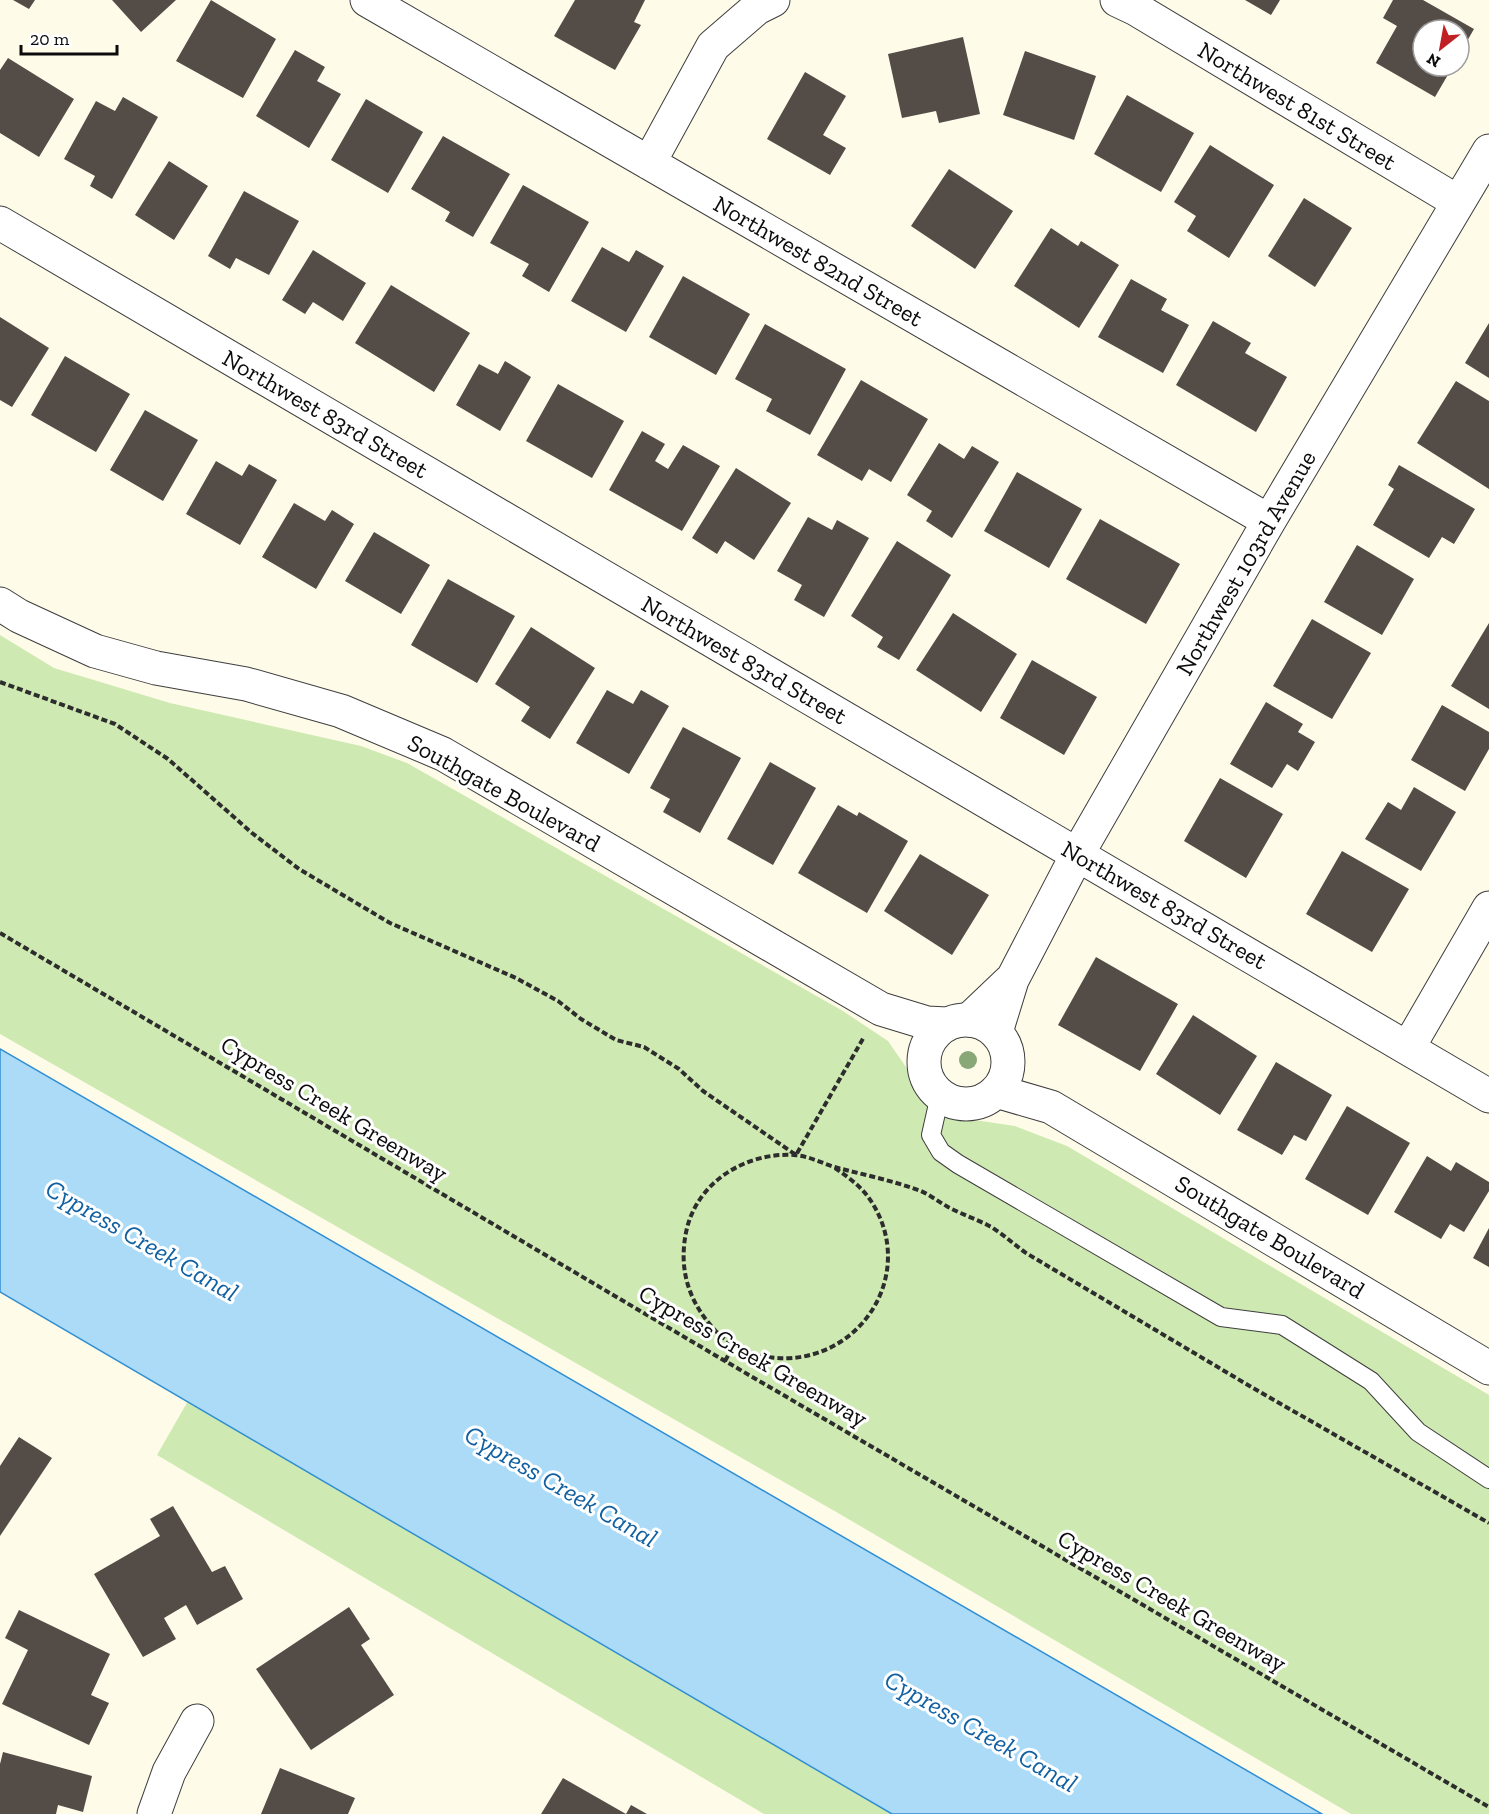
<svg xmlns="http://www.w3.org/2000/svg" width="1489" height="1814" font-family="'Zilla Slab',serif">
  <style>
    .green { fill: #ceeab2 }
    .water { fill: #acdbf8; stroke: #308fd2; stroke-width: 1.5 }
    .building { fill: #544c47 }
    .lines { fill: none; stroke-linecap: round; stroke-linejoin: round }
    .service-casing { stroke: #3e3e3e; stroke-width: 20 }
    .minor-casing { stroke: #3e3e3e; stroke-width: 35 }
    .tertiary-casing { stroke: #3e3e3e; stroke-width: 35 }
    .path { stroke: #2d2d2d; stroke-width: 4; stroke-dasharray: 6 3; stroke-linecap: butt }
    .service { stroke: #fff; stroke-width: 18 }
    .minor { stroke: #fff; stroke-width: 33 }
    .tertiary { stroke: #fff; stroke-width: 33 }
    .tree { fill: #89a877 }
    .labels { text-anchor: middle; stroke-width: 6; stroke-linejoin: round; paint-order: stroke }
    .street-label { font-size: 24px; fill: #0b0b0b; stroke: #fff }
    .water-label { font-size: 26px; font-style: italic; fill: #1160a1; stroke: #fff }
  </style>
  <rect width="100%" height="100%" fill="#fffbe9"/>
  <path class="green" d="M0 635 54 668 170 703 361 746 407 763 843 1011 888 1041 906 1067 920 1096 961 1118 1015 1126 1067 1146 1489 1395V1814H1351L838 1513 0 1034Z
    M188 1401 892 1814H764L157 1455Z"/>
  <path class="water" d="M0 1049 1322 1814H892L0 1292Z"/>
  <path class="building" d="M13 0H35L29 9Z
    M112 0H176L141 32Z
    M211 0 276 39 243 98 176 61Z
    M575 0H645L634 22 641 25 615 70 554 36Z
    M1245 0H1280L1271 15Z
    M1393 0H1423L1474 29 1459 55V30H1423V66H1453L1435 97 1376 63 1397 26 1383 18Z
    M963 37 980 114 939 123 936 111 902 118 888 54Z
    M295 50 325 67 317 81 341 94 309 148 256 116Z
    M1025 51 1096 76 1074 140 1003 115Z
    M8 58 74 99 39 157 0 133V70Z
    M805 72 846 96 823 135 846 148 830 175 767 139Z
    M1127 95 1194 133 1161 192 1094 154Z
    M123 97 158 117 112 199 90 186 95 176 64 159 96 101 115 111Z
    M366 99 423 132 388 193 331 160Z
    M443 136 510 174 473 237 445 221 450 212 411 189Z
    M1210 145 1274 185 1229 258 1187 231 1196 216 1174 202Z
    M169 161 208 186 174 240 135 215Z
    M949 169 1013 211 975 269 911 226Z
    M523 185 589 222 549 292 522 276 529 264 490 243Z
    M244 191 299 221 269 275 236 258 230 269 208 256Z
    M1304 198 1352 228 1315 287 1268 256Z
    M1051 228 1078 246 1081 241 1119 265 1079 328 1014 286Z
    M602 247 629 262 636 250 664 266 626 332 571 301Z
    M313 250 366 283 343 321 313 302 305 314 282 300Z
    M683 276 750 314 716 375 649 337Z
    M1131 279 1167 299 1161 310 1189 325 1163 373 1098 337Z
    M391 285 470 333 434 392 355 343Z
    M0 317 49 348 12 407 0 400Z
    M1213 321 1251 343 1245 353 1287 377 1256 432 1176 385Z
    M1489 323V378L1465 363Z
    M765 324 846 369 810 435 766 411 772 399 735 379Z
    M65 356 130 394 96 452 31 415Z
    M505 361 531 377 500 431 456 405 479 364 498 374Z
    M861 380 928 419 891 482 869 469 862 481 817 455Z
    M1456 381 1489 401V489L1417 443Z
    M558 384 624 421 592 478 526 441Z
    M145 410 198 440 163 501 110 470Z
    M642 431 665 444 655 461 668 469 683 445 720 466 682 531 609 490Z
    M939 443 964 459 972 446 999 462 952 538 926 521 932 511 907 495Z
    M216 461 242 476 249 464 277 480 240 545 186 514Z
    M1399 465 1475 509 1454 544 1442 537 1429 558 1373 525 1394 489 1388 485Z
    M736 468 791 503 754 560 725 541 717 554 692 538Z
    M1017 472 1082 509 1049 568 984 531Z
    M294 503 325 521 332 510 354 524 316 589 262 557Z
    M808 517 832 530 837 520 869 538 824 617 794 600 802 585 777 571Z
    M1100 519 1180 564 1146 624 1066 579Z
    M374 532 430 565 401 614 345 581Z
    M897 541 951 575 899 660 877 647 883 637 851 616Z
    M1357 545 1414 579 1382 635 1324 602Z
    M448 579 515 616 477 683 411 645Z
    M953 613 1017 654 981 712 916 670Z
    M1312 619 1371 653 1332 719 1273 686Z
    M1489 623V709L1451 686Z
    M531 627 595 668 550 739 521 721 530 707 495 684Z
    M1032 660 1097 697 1064 755 1000 718Z
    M607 690 633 704 641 690 669 706 629 774 576 743Z
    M1266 702 1303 724 1298 732 1315 742 1298 771 1287 764 1272 788 1230 764Z
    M1442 705 1489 732V749L1465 791 1411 760Z
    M683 727 741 758 700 833 663 812 670 799 650 788Z
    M770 762 816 788 773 865 727 839Z
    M1220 778 1283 814 1246 878 1184 841Z
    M1414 787 1456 812 1421 871 1365 839 1388 802 1401 810Z
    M838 805 857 816 859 812 908 841 867 913 798 873Z
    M1342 851 1409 889 1372 952 1306 914Z
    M920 854 989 895 952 955 884 911Z
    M1096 957 1178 1004 1140 1071 1058 1025Z
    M1193 1015 1257 1056 1220 1115 1156 1074Z
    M1276 1062 1332 1095 1306 1141 1294 1135 1282 1155 1237 1130Z
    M1347 1106 1410 1143 1368 1215 1305 1179Z
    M1427 1156 1451 1171 1456 1162 1489 1182V1191L1464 1232 1450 1224 1441 1239 1394 1212Z
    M1489 1228V1267L1473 1258Z
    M19 1437 52 1458 0 1536V1466Z
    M173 1506 212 1572 225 1566 243 1599 197 1625 186 1605 164 1618 176 1639 143 1657 94 1574 160 1536 150 1519Z
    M349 1607 370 1639 361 1645 394 1695 311 1750 256 1669Z
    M19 1610 110 1654 91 1695 109 1703 89 1745 2 1704 28 1650 5 1638Z
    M3 1752 92 1776 83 1812 58 1805 56 1814H0V1764Z
    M280 1768 355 1798 348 1814H261Z
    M563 1778 626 1814H541Z
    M631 1805 647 1814H626Z"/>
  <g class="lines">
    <g class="service-casing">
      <path id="service" d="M940 1095 931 1135 941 1152 958 1164 1221 1317 1282 1325 1371 1381 1418 1432 1489 1479"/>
    </g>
    <g class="minor-casing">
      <path id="minor" d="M367 0 1269 521
        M1117 0 1136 9 1458 202
        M649 163 713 46 757 8 773 0
        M0 223 1489 1096
        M969 1020 1010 981
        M996 1032 1012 980 1077 855 1269 521 1489 151
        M1408 1048 1489 908
        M154 1814 169 1772 197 1721"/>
    </g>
    <g class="tertiary-casing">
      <path id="tertiary" d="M0 604 19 616 95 651 156 668 246 684 341 711 443 754 881 1009 927 1023 947 1024
        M924 1062a42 42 0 1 1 84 0a42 42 0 1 1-84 0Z
        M996 1091 1051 1107 1489 1368"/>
    </g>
    <path class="path" d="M0 682 115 724 168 759 252 833 299 869 390 923 516 978 558 1001 581 1019 616 1040 644 1047 679 1069 703 1091 796 1155 864 1037
      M0 933 725 1361 1489 1807
      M835 1168C848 1177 862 1187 871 1201 920 1276 856 1370 768 1357 749 1354 726 1344 713 1328 687 1299 678 1266 687 1228 699 1180 748 1152 794 1155 810 1156 823 1164 838 1168 865 1175 894 1181 921 1191 930 1195 939 1202 948 1207 963 1215 979 1220 993 1228 1005 1236 1015 1245 1026 1253L1253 1388 1489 1523
      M725 1361 734 1345"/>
    <use href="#service" class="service"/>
    <use href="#minor" class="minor"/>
    <use href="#tertiary" class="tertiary"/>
  </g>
  <circle class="tree" cx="968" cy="1060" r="9"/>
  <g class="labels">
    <g class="street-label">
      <text transform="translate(1297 106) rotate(31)" y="8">Northwest 81st Street</text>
      <text transform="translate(818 261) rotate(30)" y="8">Northwest 82nd Street</text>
      <text transform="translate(325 414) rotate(30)" y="8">Northwest 83rd Street</text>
      <text transform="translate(1246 563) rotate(-60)" y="8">Northwest 103rd Avenue</text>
      <text transform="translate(744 660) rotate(30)" y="8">Northwest 83rd Street</text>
      <text transform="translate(504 793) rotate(29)" y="8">Southgate Boulevard</text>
      <text transform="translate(1164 905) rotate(30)" y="8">Northwest 83rd Street</text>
      <text transform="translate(334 1109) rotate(31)" y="8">Cypress Creek Greenway</text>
      <text transform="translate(1270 1237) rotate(31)" y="8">Southgate Boulevard</text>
      <text transform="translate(753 1356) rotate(30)" y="8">Cypress Creek Greenway</text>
      <text transform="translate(1172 1601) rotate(30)" y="8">Cypress Creek Greenway</text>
    </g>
    <g class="water-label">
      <text transform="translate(142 1240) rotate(30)" y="9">Cypress Creek Canal</text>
      <text transform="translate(561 1486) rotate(30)" y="9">Cypress Creek Canal</text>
      <text transform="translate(981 1731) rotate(30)" y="9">Cypress Creek Canal</text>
    </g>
  </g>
  <g transform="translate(1441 48) rotate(211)"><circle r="28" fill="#ffffff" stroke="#9d9d9d" stroke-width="1.5"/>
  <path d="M0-4.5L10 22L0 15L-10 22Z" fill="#c01f24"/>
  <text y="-9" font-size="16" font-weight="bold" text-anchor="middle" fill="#0b0b0b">N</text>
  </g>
  <path d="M21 45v9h96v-9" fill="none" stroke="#0b0b0b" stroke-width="3"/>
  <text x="30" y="45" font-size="18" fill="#0b0b0b" stroke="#ffffff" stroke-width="4.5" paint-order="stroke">20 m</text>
</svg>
